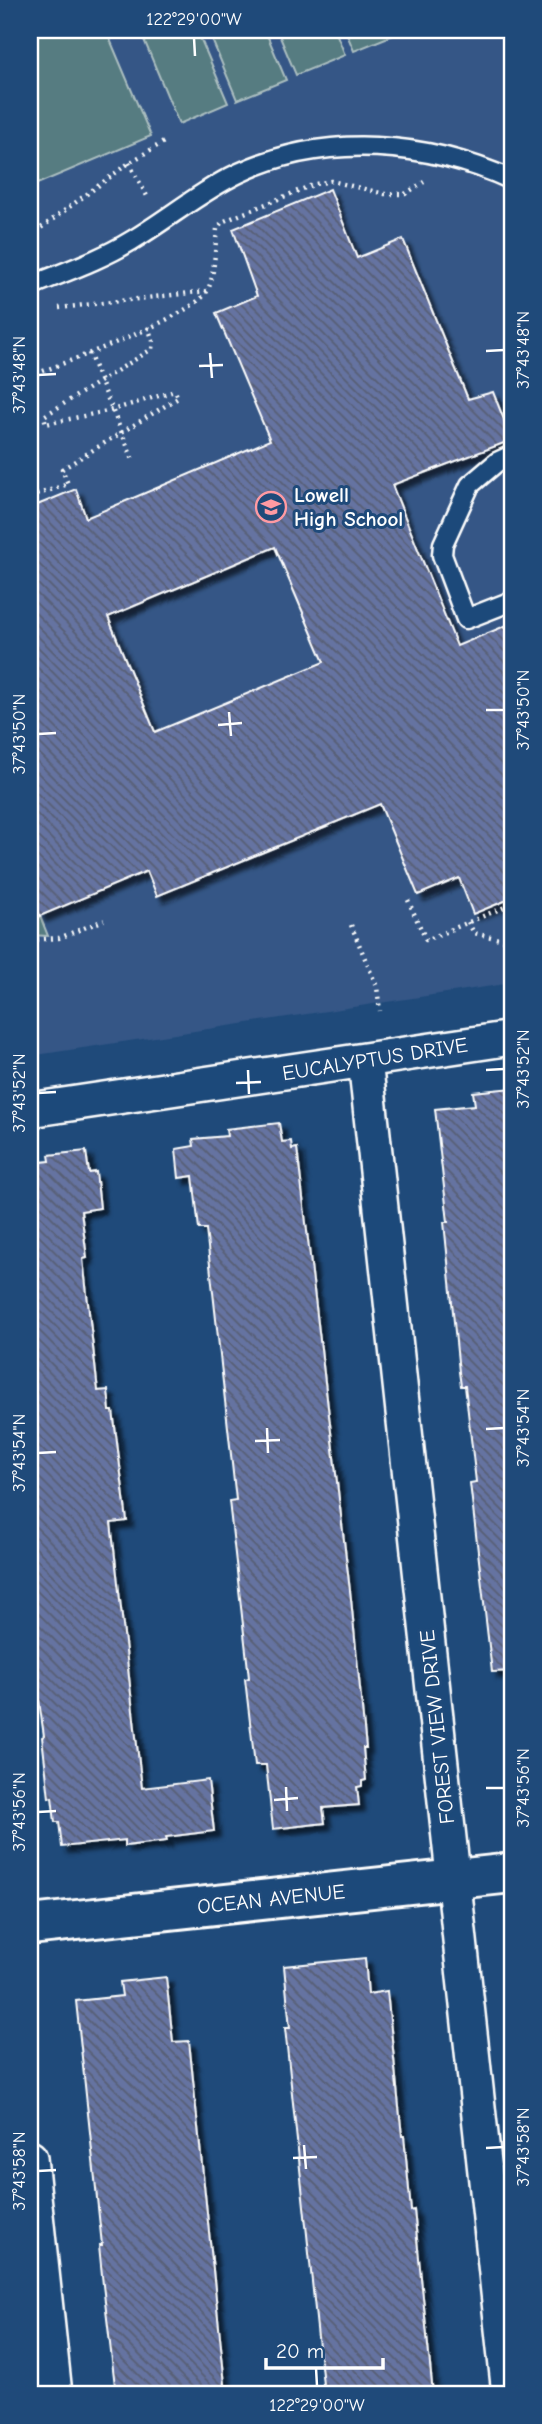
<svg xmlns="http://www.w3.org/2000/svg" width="542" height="2424" font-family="'Comic Neue',sans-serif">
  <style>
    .built { fill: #345686 }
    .grass { fill: url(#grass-dots); stroke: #abbec0; stroke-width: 2 }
    .green { fill: #577c81; stroke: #abbec0; stroke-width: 2 }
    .building { fill: url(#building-back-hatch); stroke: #fff; stroke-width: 2; fill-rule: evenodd; filter: url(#shadow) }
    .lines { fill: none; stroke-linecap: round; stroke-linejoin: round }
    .lane-casing { stroke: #fff; stroke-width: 23 }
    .street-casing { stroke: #fff; stroke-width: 38 }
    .secondary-casing { stroke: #fff; stroke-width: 44 }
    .path { stroke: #fff; stroke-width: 4.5; stroke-dasharray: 2 5; stroke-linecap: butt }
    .lane { stroke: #1f4a7a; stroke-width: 18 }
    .street { stroke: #1f4a7a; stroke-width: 33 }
    .secondary { stroke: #1f4a7a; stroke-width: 38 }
    .ticks { fill: none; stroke: #fff; stroke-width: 2.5 }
    .labels { text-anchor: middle; stroke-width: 6; stroke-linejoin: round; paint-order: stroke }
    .poi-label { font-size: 21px; font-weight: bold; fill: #fff; stroke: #1f4a7a; text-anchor: start }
    .street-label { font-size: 21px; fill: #fff; stroke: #1f4a7a }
    .neatline { fill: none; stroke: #fff; stroke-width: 2.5 }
    .ticks-label { font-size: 18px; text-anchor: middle; fill: #fff }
  </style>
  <defs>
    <pattern id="grass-dots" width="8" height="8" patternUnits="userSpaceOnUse" patternTransform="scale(1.75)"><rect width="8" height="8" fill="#577c81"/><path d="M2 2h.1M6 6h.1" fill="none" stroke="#526466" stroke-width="1.8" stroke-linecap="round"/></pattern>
    <pattern id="building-back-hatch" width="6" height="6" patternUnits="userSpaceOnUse" patternTransform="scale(1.75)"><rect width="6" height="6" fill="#6573a1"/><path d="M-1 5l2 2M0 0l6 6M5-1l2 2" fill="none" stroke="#575e72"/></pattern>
    <filter id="shadow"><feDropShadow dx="6" dy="6" stdDeviation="2" flood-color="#0009"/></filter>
  </defs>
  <rect width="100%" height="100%" fill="#1f4a7a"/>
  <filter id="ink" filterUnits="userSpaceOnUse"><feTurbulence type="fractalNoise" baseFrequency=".0143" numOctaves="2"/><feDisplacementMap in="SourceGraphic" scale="14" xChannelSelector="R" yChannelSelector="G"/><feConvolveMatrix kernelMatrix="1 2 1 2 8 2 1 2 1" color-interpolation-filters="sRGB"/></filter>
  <g filter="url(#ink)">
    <path class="built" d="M30 30H512V983L30 1056Z"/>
    <path class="grass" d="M30 891 48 936 30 935Z"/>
    <path class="green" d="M30 30H106L151 136 30 187Z
      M140 30H197L228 103 179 124Z
      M208 30H265L286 80 237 100Z
      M277 30H335L345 55 296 75Z
      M345 30H403V31L354 51Z"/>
    <path class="building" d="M330 189 357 258 403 239 468 399 493 392 512 440 392 485 457 646 512 623V898L473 914 459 878 418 895 380 804 157 896 147 871 40 916 30 891V508L76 489 86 518 270 440 216 313 257 296 233 229ZM275 547 324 662 155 732 108 617Z
      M512 1088V1671L492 1672 470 1483 476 1482 465 1386H461L459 1372 444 1222H448L435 1109 475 1105 473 1092Z
      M279 1123 282 1142 291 1141 292 1149 297 1148 351 1599 366 1748H363L366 1780 362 1781V1786L357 1787 359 1805 323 1808 325 1823 273 1829 266 1765H255L245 1679 249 1678 229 1501 236 1500 206 1229H199L193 1176 179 1178 176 1149 194 1146 193 1139 227 1136 226 1129Z
      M86 1151 89 1173 96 1172 100 1208 81 1211 87 1258 83 1259 98 1391 108 1390 110 1411H113L127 1521 111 1523 142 1788 208 1780 214 1831 166 1837 167 1841 125 1846V1840L62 1847 59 1822H55L52 1797 49 1798 42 1737 44 1736 30 1638V1163L50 1161 49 1155Z
      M365 1958 368 1994 387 1991 402 2136H404L411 2211 414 2210 433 2394H324L285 2028H290L284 1966Z
      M166 1977 173 2042 189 2041 226 2394H116L103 2285 99 2245H102L76 2001 122 1996 120 1982Z"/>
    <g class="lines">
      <g class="lane-casing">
        <path id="lane" d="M30 286C64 272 100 260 131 241 168 219 201 191 239 173 326 132 428 142 512 180
          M512 455 497 462 470 485 443 544 442 555 466 619 512 601"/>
      </g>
      <g class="street-casing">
        <path id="street" d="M365 1060 509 2394
          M30 1110 512 1038
          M30 2158 55 2394"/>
      </g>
      <g class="secondary-casing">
        <path id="secondary" d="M30 1925 512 1873"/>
      </g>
      <path class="path" d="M129 163 147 196
        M30 236 129 163 167 140
        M59 308 207 291
        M89 353 133 460
        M30 376C64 363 189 318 206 293 215 280 215 245 217 229L222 222 315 184 331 181 385 194H405L424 182
        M30 497 68 484 62 469 178 398 175 391 112 410 46 424 44 416 152 349 153 341 148 327
        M408 900 426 940 512 904
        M468 922 474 933 512 942
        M351 925 377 987 380 1011
        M30 940 59 938 104 920"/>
      <use href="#lane" class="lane"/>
      <use href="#street" class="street"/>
      <use href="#secondary" class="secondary"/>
    </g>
  </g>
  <path class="ticks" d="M194 38 195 56M486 351 504 350M210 353 212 378M199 366 223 365M38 375 56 374M486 710H504M229 712 231 736M218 725 242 723M38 734 56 733M248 1070 249 1094M486 1070 504 1069M236 1083 261 1082M38 1093 56 1092M267 1428 268 1453M486 1429 504 1428M255 1441 280 1440M38 1453 56 1452M286 1787 287 1811M486 1788H504M274 1800 298 1798M38 1812 56 1811M304 2145 306 2169M486 2148 504 2147M293 2158 317 2157M38 2171 56 2170M316 2368 317 2386"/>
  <defs>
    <g id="school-ring" transform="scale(1.575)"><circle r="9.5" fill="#1f4a7a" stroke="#ff9aa2" stroke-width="1.5"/><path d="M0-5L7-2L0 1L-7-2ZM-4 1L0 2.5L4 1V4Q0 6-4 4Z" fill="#ff9aa2"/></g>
  </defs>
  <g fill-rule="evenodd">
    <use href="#school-ring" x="271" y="507"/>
  </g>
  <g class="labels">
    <g class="poi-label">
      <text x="294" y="502">Lowell<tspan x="294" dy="24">High School</tspan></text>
    </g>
    <g class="street-label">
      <text transform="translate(375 1059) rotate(-9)" y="7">EUCALYPTUS DRIVE</text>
      <text transform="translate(437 1727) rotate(-96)" y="7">FOREST VIEW DRIVE</text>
      <text transform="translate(271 1899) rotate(-6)" y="7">OCEAN AVENUE</text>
    </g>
  </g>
  <rect width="542" height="2424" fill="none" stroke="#1f4a7a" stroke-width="77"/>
  <path d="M266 2358v10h117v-10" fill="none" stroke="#ffffff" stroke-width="3.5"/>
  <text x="276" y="2358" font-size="21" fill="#ffffff" stroke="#1f4a7a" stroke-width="5" paint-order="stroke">20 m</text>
  <rect x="38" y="38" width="466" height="2348" class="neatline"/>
  <g class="ticks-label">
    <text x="194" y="25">122°29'00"W</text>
    <text transform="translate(523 350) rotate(-90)" y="6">37°43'48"N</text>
    <text transform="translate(19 375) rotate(-90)" y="6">37°43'48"N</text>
    <text transform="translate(523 710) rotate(-90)" y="6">37°43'50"N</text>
    <text transform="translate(19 734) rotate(-90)" y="6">37°43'50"N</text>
    <text transform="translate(523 1069) rotate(-90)" y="6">37°43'52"N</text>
    <text transform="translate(19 1093) rotate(-90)" y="6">37°43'52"N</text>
    <text transform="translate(523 1428) rotate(-90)" y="6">37°43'54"N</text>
    <text transform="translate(19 1453) rotate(-90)" y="6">37°43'54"N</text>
    <text transform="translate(523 1788) rotate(-90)" y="6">37°43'56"N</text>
    <text transform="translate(19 1812) rotate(-90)" y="6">37°43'56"N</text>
    <text transform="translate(523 2147) rotate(-90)" y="6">37°43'58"N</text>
    <text transform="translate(19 2171) rotate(-90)" y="6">37°43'58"N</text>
    <text x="317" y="2411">122°29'00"W</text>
  </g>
</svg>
